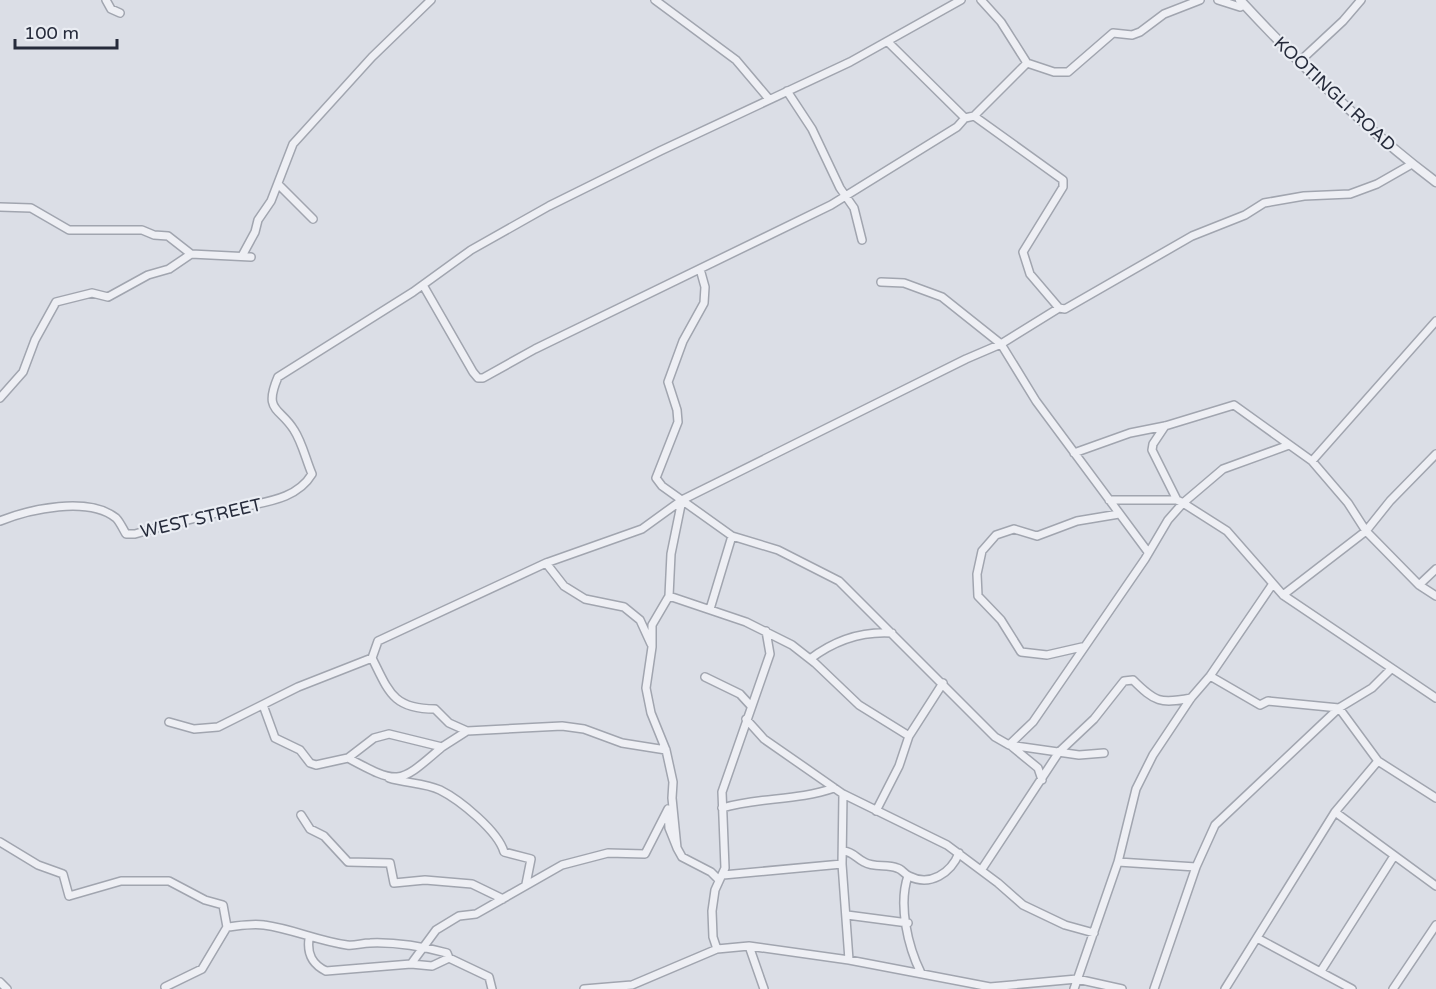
<svg xmlns="http://www.w3.org/2000/svg" width="1436" height="989" font-family="'Varela Round',sans-serif">
  <style>
    .lines { fill: none; stroke-linecap: round; stroke-linejoin: round }
    .minor-casing { stroke: #a1a5af; stroke-width: 10 }
    .tertiary-casing { stroke: #a1a5af; stroke-width: 11 }
    .minor { stroke: #eeeff4; stroke-width: 7 }
    .tertiary { stroke: #eeeff4; stroke-width: 8 }
    .labels { text-anchor: middle; stroke-width: 4.5; stroke-linejoin: round; paint-order: stroke }
    .street-label { font-size: 18px; fill: #262b3b; stroke: #eaedf3 }
  </style>
  <rect width="100%" height="100%" fill="#dbdee6"/>
  <g class="lines">
    <g class="minor-casing">
      <path id="minor" d="M106 0 111 9 120 13
        M655 0 736 60 769 99
        M981 0 1001 22 1027 63
        M1218 0 1240 7 1244 5
        M888 42 965 118
        M1299 62 1343 21 1361 0
        M787 91 812 129 840 188 854 208 862 240
        M974 116 1063 180V187L1023 252 1030 274 1059 308
        M278 184 313 219
        M0 207 31 208 69 230H142L154 235 168 236 191 254 251 257
        M242 256 255 232 258 220 271 201 293 144 372 57 431 0
        M700 269 705 287 704 303 683 341 668 382 677 410 678 422 656 478 662 486 732 536 778 550 839 581 995 737 1009 745 1033 722 1145 559 1168 520 1183 503 1227 531 1283 595 1436 698
        M881 282 904 283 942 297 1001 344 1036 401 1148 552
        M423 285 473 372 478 378H483L535 349 831 205 957 127 965 118 974 116 1027 63 1054 72H1068L1113 33 1132 35 1140 32 1164 14 1200 0
        M0 398 23 372 35 340 56 302 92 293 108 297 148 275 169 269 191 254
        M1165 426 1153 444 1152 450 1177 500 1183 503 1223 469 1289 445
        M1074 453 1130 433 1165 426 1234 405 1312 461 1348 503 1366 531 1419 585 1436 569
        M1312 461 1436 321
        M682 500 671 554 669 596 652 625V647L646 688 651 713 666 750 673 782 672 798 677 848 682 857 711 872 719 880
        M1109 500H1177
        M0 521C30 509 88 496 116 518 120 522 123 529 126 534H135C168 524 201 517 234 509 261 502 296 501 312 474 306 460 302 442 294 430 280 407 263 412 278 377L413 292 471 250 549 206 660 151 850 62 961 0
        M546 563 564 586 585 599 624 607 640 620 651 644
        M1419 585 1436 596
        M1283 595 1366 531 1390 501 1436 454
        M669 596 746 622 792 645 815 663 859 705 909 736
        M710 609 732 536
        M1082 647 1047 655 1021 652 1001 620 978 596 977 574 982 551 996 535 1014 529 1037 536 1077 521 1119 514
        M372 658C389 692 393 709 435 709L449 723 467 731
        M810 659C835 640 861 631 892 633
        M1210 676 1260 705 1268 701 1339 708 1378 761 1436 798
        M705 677 740 694 751 706
        M263 705 275 738 300 750 310 763 316 765 348 758 374 738 389 734 442 747 467 731 562 726 584 729 622 743 666 750
        M746 719 764 739 843 794 947 845 998 883 1023 905 1065 925 1094 933
        M169 722 194 729 218 727 298 687 372 658 378 641 546 563 642 529 682 500 966 359 1001 344 1059 308 1065 309 1192 236 1245 215 1264 203 1304 196 1350 194 1377 184 1412 164
        M1009 745 1079 755 1104 753
        M1010 745 1038 768 1042 780
        M348 758C400 786 399 784 442 747
        M389 778C404 783 426 783 440 790 460 800 498 831 504 852L531 859 526 884
        M843 794 842 864 849 960
        M722 808C759 797 797 801 834 788
        M876 811 899 766 909 736 943 683
        M1335 812 1436 886
        M301 815 310 829 324 836 348 862 390 863 394 883 425 880 472 884 503 899
        M0 842 38 865 63 874 69 896 121 881H169L205 900 223 905 227 927 202 969 165 987
        M844 851C853 852 856 858 864 862 874 868 887 864 897 868 902 869 904 874 909 876 930 887 951 873 959 853
        M1118 862 1196 867
        M982 869 1059 752 1094 719 1124 681 1133 680C1155 702 1160 704 1191 698
        M723 875 842 864
        M908 876C898 905 908 947 921 973
        M847 915 908 923
        M227 927C238 926 252 923 264 925 293 929 318 941 347 945 355 946 362 943 370 943 395 942 424 947 447 953L449 958
        M1257 938 1352 989
        M309 939C307 954 312 964 326 971L411 964 436 930 459 916 476 914 562 865 608 853 645 854 668 809 669 828 677 848
        M749 946 764 989
        M717 949 713 937 712 911 715 890 725 868 722 792 770 654 766 631
        M411 964 432 966 449 958 489 977 492 989
        M1321 971 1394 856
        M0 982 7 989
        M584 989 632 985 717 949 749 946 849 960 990 987 1077 979 1122 989
        M1074 989 1118 862 1136 789 1153 755 1191 698 1210 676 1272 585
        M1154 989 1196 867 1215 825 1339 708 1372 688 1390 670
        M1225 989 1335 812 1378 761
        M1393 989 1436 925"/>
    </g>
    <g class="tertiary-casing">
      <path id="tertiary" d="M1240 0C1301 66 1364 128 1436 182"/>
    </g>
    <use href="#minor" class="minor"/>
    <use href="#tertiary" class="tertiary"/>
  </g>
  <g class="labels">
    <g class="street-label">
      <text transform="translate(1335 94) rotate(43)" y="6">KOOTINGLI ROAD</text>
      <text transform="translate(201 518) rotate(-13)" y="6">WEST STREET</text>
    </g>
  </g>
  <path d="M15 39v9h102v-9" fill="none" stroke="#262b3b" stroke-width="3"/>
  <text x="24" y="39" font-size="18" fill="#262b3b" stroke="#eaedf3" stroke-width="4.5" paint-order="stroke">100 m</text>
</svg>
